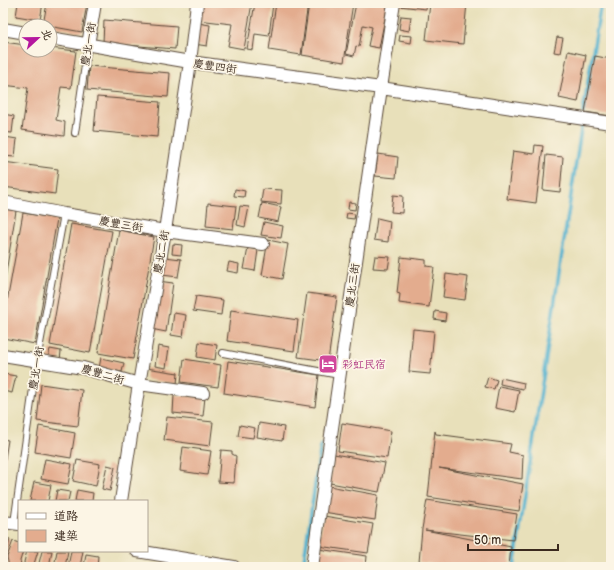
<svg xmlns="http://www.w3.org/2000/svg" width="614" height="570" font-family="'Balsamiq Sans','LXGW WenKai TC',sans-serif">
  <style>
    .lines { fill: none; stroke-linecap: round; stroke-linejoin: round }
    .stream { stroke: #50b1cf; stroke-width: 3.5 }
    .building { fill: #e3ac8e }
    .service-casing { stroke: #554535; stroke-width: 8 }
    .minor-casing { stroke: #554535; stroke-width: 14 }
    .service { stroke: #fff; stroke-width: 6 }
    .minor { stroke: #fff; stroke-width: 12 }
    .labels { text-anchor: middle; stroke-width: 3.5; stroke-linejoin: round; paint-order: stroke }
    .street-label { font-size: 11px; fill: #3b2a1e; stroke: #fcf5e5 }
    .hotel-label { font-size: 11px; fill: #b23c85; stroke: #fcf5e5; text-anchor: start }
  </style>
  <rect width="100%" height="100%" fill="#fcf5e5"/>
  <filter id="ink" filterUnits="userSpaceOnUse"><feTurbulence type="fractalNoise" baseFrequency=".025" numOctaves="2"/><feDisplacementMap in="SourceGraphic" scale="8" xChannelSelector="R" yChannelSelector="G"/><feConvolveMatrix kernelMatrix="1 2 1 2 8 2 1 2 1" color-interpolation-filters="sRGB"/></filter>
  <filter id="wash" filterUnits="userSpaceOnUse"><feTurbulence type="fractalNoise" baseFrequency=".012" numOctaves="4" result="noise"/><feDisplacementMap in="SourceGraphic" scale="16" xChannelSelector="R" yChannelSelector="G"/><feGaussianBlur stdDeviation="0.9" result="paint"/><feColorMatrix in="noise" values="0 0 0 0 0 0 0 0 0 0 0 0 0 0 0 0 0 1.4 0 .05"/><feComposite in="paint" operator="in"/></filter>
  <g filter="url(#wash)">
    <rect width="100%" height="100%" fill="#e8e0ba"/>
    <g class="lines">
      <path class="stream" d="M583 112 601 3
        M303 567 321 444
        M514 567 582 123"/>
    </g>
    <g id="blocks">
      <path class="building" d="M18 3H43L40 20 16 16Z
        M47 3H87L82 32 43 25Z
        M200 3H252L244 49 228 46 232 24 198 20Z
        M255 3H273L269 36 255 34 253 50 247 49Z
        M276 3H308L301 55 269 50Z
        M309 3H353L344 62 302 55Z
        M356 3H388L379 48 368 46 372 27 363 25 359 47 356 46 354 56 346 54Z
        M400 3H427L426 9 399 6Z
        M430 3H467L463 44 426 40Z
        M401 16 411 17 409 31 399 29Z
        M104 20 177 26 175 49 103 43Z
        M198 23 210 25 207 46 194 44Z
        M400 35 412 36 411 43 399 41Z
        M557 37 563 38 560 53 554 52Z
        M3 42 26 45V50H50V48L76 51 71 88 61 87 56 120 65 122 64 136 22 130 28 88 3 85Z
        M568 51 586 55 578 102 559 98Z
        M595 56 611 59V116L585 112Z
        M89 66 170 73 168 97 87 90Z
        M97 97 160 102 157 137 94 131Z
        M3 114 14 116 12 133 3 132Z
        M5 137 17 139 15 157 3 156Z
        M535 145 543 146 536 203 507 199 513 151 534 154Z
        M378 154 398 157 396 178 375 176Z
        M546 155 563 157 560 192 543 190Z
        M3 162 58 169 55 194 3 187Z
        M235 189 245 191 244 197 234 196Z
        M263 189 282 190 281 204 261 202Z
        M393 195 403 196 402 213 391 212Z
        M349 202 356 203 355 210 348 209Z
        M208 203 236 206 233 229 206 226Z
        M262 203 281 207 278 222 259 218Z
        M240 206 249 207 245 227 237 225Z
        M3 209 16 211 4 285H3Z
        M23 213 57 219 35 344 3 338V324Z
        M347 213 355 214 354 219 346 218Z
        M377 218 390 221 388 242 374 240Z
        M264 222 283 226 281 238 261 235Z
        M71 224 112 231 90 353 50 345Z
        M119 230 154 237 133 359 98 353Z
        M268 240 288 244 282 279 262 275Z
        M173 244 182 245 181 255 172 254Z
        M248 248 258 250 255 271 244 269Z
        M375 256 390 257 388 269 373 268Z
        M165 257 181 259 178 277 162 275Z
        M401 257 426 260V266L434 267 429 307 399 303 400 294 397 293Z
        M229 262 239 264 238 273 227 271Z
        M446 274 468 277 465 300 443 297Z
        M158 281 173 283 166 332 151 329Z
        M307 293 337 297 328 361 298 357Z
        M196 296 223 300 221 315 193 311Z
        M231 310 298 320 294 351 227 341Z
        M435 311 446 313 445 321 434 319Z
        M174 313 186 315 183 337 171 335Z
        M413 329 434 331 430 374 409 372Z
        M199 342 217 345 215 360 197 357Z
        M158 346 169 348 166 368 155 366Z
        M50 349 61 351 60 361 48 358Z
        M101 358 124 363 122 372 99 368Z
        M184 359 221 365 218 387 181 382Z
        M228 361 319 375 315 407 224 393Z
        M146 368 178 373 177 384 145 379Z
        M4 374 16 376 12 393 3 391V379Z
        M488 377 497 380 494 389 485 387Z
        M501 378 524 383 523 389 500 384Z
        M41 384 82 390 78 426 37 421Z
        M499 386 519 390 515 412 495 408Z
        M174 395 205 397 203 416 173 413Z
        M167 417 213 422 210 446 164 440Z
        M259 423 284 427 282 441 257 437Z
        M342 423 391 431 387 458 338 451Z
        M240 425 255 428 253 438 238 436Z
        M39 426 75 433 71 458 35 452Z
        M435 431 436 434 511 444 509 452 523 455 522 479 439 468 523 484 519 511 428 497Z
        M3 439 8 440 4 465H3Z
        M183 447 211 451 207 475 180 471Z
        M221 450 232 451V454L236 456 234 483 218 482Z
        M334 454 385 463 379 492 330 483Z
        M45 459 72 464 68 484 41 479Z
        M77 460 100 464 96 486 73 481Z
        M107 465 115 467 110 491 102 489Z
        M34 482 51 485 48 501H30Z
        M329 486 378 495 375 520 323 512Z
        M57 490 70 492 68 501H55Z
        M77 490 93 493 92 501H75Z
        M427 500 517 514 513 540 425 530 511 547 509 567H453L419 562 422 529Z
        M324 516 373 524 368 553 318 546Z
        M3 537 10 539 4 565H3Z
        M13 541 19 543V551H23L20 561 22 567H9L7 557Z
        M318 549 367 556 366 567H317Z
        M27 551H38L34 564 35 567H25L24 562Z
        M42 551H52L49 567H40L39 563Z
        M57 551H68L65 567H54Z
        M71 551H83L80 567H68Z
        M86 554 98 556 97 567H84Z"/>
    </g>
  </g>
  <g filter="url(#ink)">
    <use href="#blocks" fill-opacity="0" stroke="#554535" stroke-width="1"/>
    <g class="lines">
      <g class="service-casing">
        <path id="service" d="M75 133 88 45
          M223 353 339 375
          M14 523 37 360 64 214"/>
      </g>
      <g class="minor-casing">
        <path id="minor" d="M3 29 26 33
          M50 38 190 62 381 88 611 123
          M88 45 95 3
          M3 202 64 214 165 231 263 244
          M3 355 83 368 139 384 203 393
          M121 501 139 384 165 231 190 62 197 3
          M3 522 19 524
          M137 551 234 567
          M312 567 381 88 394 3"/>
      </g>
      <use href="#service" class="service"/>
      <use href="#minor" class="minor"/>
    </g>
  </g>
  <defs>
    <g id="hotel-square" transform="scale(1)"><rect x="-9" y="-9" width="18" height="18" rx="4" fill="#d1479c" stroke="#fcf5e5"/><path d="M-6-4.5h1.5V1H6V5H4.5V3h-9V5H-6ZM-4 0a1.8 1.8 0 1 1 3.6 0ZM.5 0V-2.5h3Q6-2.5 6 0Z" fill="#fff"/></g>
  </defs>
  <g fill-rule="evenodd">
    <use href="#hotel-square" x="328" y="364"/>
  </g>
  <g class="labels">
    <g class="street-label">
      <text transform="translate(88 44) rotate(-81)" y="4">慶北一街</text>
      <text transform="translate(215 66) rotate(8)" y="4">慶豐四街</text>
      <text transform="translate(121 224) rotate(10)" y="4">慶豐三街</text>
      <text transform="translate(161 252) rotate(-80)" y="4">慶北二街</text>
      <text transform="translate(352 285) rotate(-82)" y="4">慶北三街</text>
      <text transform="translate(36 368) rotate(-81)" y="4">慶北一街</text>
      <text transform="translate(103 374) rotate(16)" y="4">慶豐二街</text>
    </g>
    <g class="hotel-label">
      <text x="342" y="368">彩虹民宿</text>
    </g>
  </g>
  <rect width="614" height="570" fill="none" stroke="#fcf5e5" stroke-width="16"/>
  <rect x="18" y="500" width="130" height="52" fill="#fcf5e5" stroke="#afa495"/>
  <rect x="26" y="513" width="20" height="6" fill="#ffffff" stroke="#afa495"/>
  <text x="54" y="520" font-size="12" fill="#3b2a1e">道路</text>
  <rect x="26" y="530" width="20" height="12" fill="#e3ac8e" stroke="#afa495"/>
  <text x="54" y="540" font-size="12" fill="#3b2a1e">建築</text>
  <g transform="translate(38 38) rotate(68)"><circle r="19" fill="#fcf5e5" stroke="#afa495"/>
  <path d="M0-3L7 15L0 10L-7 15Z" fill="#b5179e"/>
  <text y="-6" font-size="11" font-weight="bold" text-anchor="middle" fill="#3b2a1e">北</text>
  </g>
  <path d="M468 544v6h90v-6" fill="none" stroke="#3b2a1e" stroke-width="2"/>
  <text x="474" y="544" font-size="12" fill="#3b2a1e" stroke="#fcf5e5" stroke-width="3" paint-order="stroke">50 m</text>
</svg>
